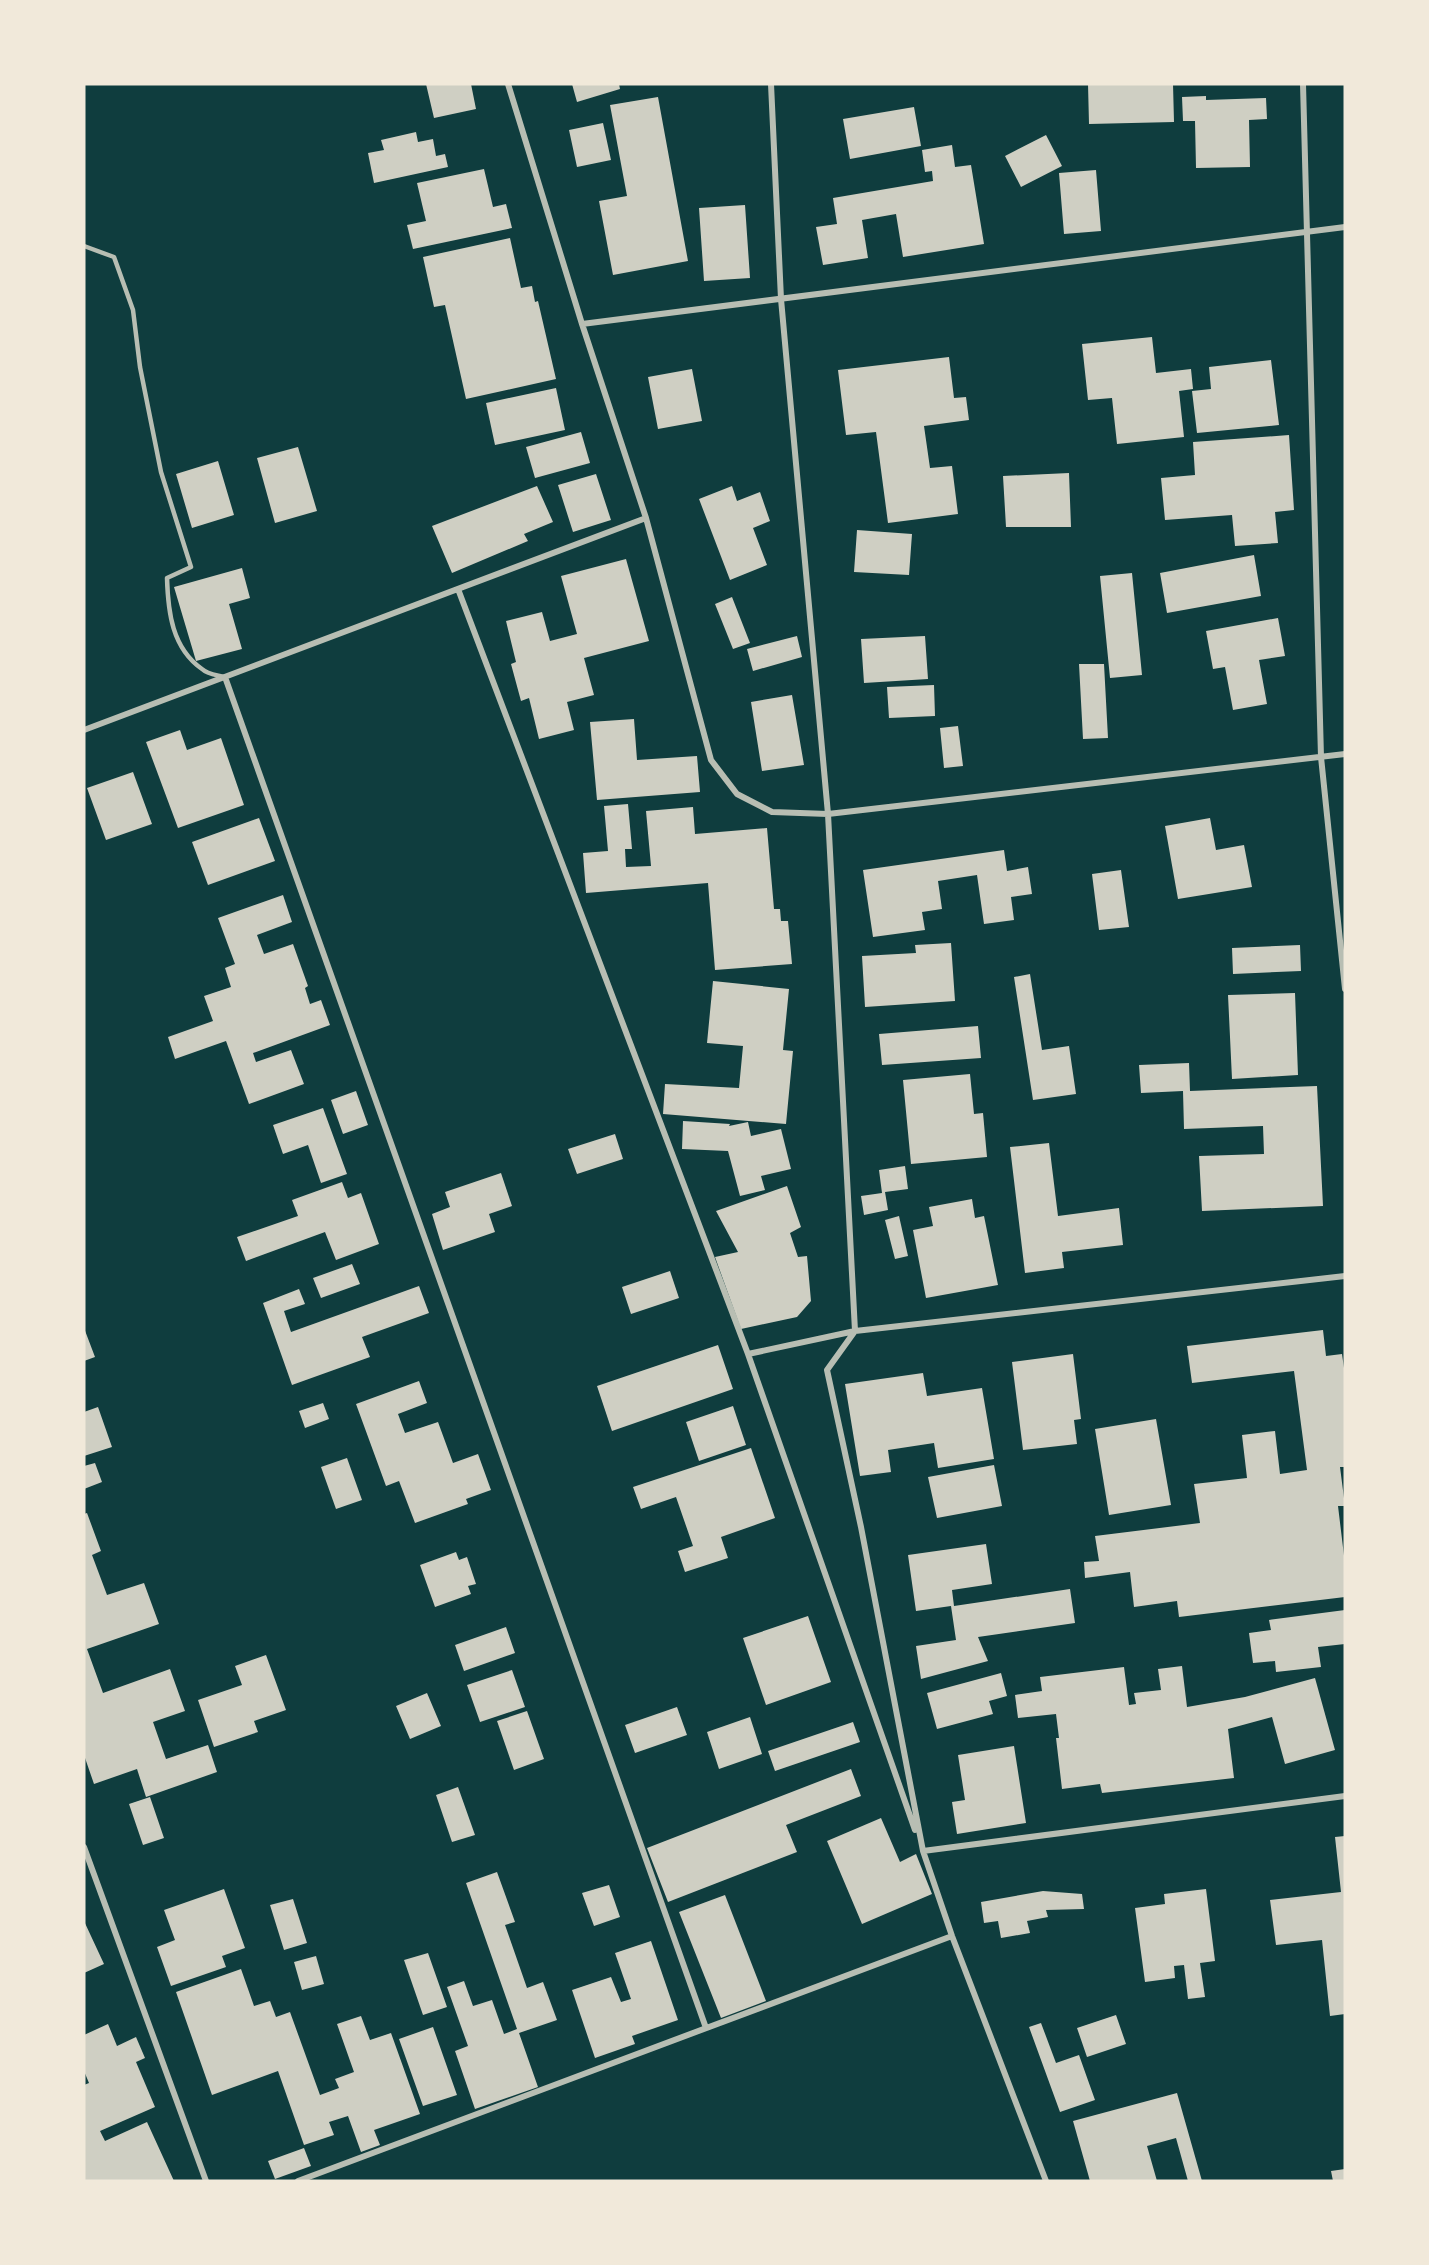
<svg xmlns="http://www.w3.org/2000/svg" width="1429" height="2265" font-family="'IBM Plex Sans',sans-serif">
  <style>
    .building { fill: #cfcfc3 }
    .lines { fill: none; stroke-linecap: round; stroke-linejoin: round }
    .service { stroke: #b8beb3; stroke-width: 4.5 }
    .minor { stroke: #b8beb3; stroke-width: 6 }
  </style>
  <rect width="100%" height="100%" fill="#0f3d3e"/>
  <path class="building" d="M426 84H471L476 109 434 118Z
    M572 84H619L620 89 577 102Z
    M1088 84H1173L1174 122 1089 124Z
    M1206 96V100L1266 98 1267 119 1249 120 1250 167 1196 168 1195 121H1183L1182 97Z
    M658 97 688 261 613 275 599 201 627 196 610 105Z
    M914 107 921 146 850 159 843 119Z
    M603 123 611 160 577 167 569 130Z
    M416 132 418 142 433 139 436 156 445 154 448 167 374 183 368 153 384 150 381 140Z
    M1046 135 1062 166 1021 187 1005 156Z
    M952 145 955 167 971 165 984 244 903 257 896 214 862 220 868 258 823 265 816 227 837 224 833 198 933 181 932 171 925 172 922 150Z
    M484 169 493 207 506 204 512 228 413 249 407 225 426 221 417 183Z
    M1096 170 1101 231 1064 234 1059 173Z
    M745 205 750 278 704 281 699 208Z
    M510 238 521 288 532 286 535 302 538 301 556 379 466 399 445 305 434 307 423 257Z
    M1152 337 1156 373 1191 369 1193 389 1179 391 1184 437 1117 444 1112 398 1088 400 1082 344Z
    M949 357 954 398 966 397 969 420 924 426 930 468 952 466 958 514 888 523 876 432 846 435 838 370Z
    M1271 360 1279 425 1197 433 1192 391 1211 389 1209 367Z
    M692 369 702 421 658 429 648 377Z
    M556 388 565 430 495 445 486 403Z
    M581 432 590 463 535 478 526 447Z
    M1289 435 1294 510 1275 512 1278 543 1235 546 1232 515 1165 520 1161 478 1195 475 1193 442Z
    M298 447 317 511 275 523 257 458Z
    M218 461 234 515 192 528 176 474Z
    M1069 473 1071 527H1006L1003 476Z
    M596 474 611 520 573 532 558 485Z
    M537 486 553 522 524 534 528 541 452 573 432 526Z
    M732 486 737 501 760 492 770 521 753 528 767 565 730 580 699 499Z
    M857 530 912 534 909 575 854 572Z
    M1254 555 1261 596 1167 613 1160 573Z
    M626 559 649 641 584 658 594 695 567 702 574 730 539 739 529 698 521 701 511 664 516 662 506 621 542 612 550 641 577 634 561 576Z
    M242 568 250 598 229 604 242 649 196 661 174 587Z
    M1132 573 1142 675 1110 678 1100 576Z
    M732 597 750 643 733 649 715 604Z
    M1278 618 1285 656 1259 660 1267 704 1233 710 1225 667 1213 669 1206 631Z
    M797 636 802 657 753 671 747 649Z
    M925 636 928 679 864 683 861 639Z
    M1079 664H1104L1108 738 1083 739Z
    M934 685 935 716 889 718 887 687Z
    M792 695 804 765 762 771 751 702Z
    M634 719 637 760 697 756 700 792 597 800 590 722Z
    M958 726 963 766 944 768 940 728Z
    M180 730 187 750 221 738 244 805 178 828 146 742Z
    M133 772 152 824 106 840 87 788Z
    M628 804 632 849H625L626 867 651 866 646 811 693 807 695 834 767 828 774 909H780L781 921H788L792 964 715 970 708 883 586 893 583 853 608 851 604 806Z
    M259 818 275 861 208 885 192 842Z
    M1210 818 1216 850 1244 845 1252 887 1178 899 1165 826Z
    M1004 850 1007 871 1028 867 1032 894 1011 897 1014 920 984 924 977 875 938 881 942 909 922 912 925 930 873 937 863 870Z
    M1121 870 1129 927 1099 930 1092 874Z
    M283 895 292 922 257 935 264 954 293 944 308 986 305 988 310 1004 321 1000 330 1025 253 1053 256 1062 291 1050 304 1084 249 1104 226 1041 175 1059 168 1037 213 1021 204 996 231 987 225 968 235 964 218 918Z
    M951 943 955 1001 865 1007 862 956 916 953 915 945Z
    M1300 945 1301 971 1233 974 1232 948Z
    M1030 974 1042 1050 1069 1046 1076 1094 1033 1100 1014 977Z
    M713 981 789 989 783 1050 793 1051 786 1124 663 1114 665 1084 739 1088 743 1046 707 1043Z
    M1295 993 1298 1075 1232 1079 1228 995Z
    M978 1026 981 1058 882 1065 879 1034Z
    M1189 1063 1190 1091 1317 1086 1323 1206 1202 1211 1199 1156 1264 1154 1263 1126 1184 1129 1183 1091 1141 1093 1139 1065Z
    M970 1074 974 1114 983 1113 987 1157 911 1164 903 1080Z
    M356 1091 368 1125 343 1134 331 1100Z
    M323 1108 347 1174 321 1183 308 1145 283 1154 273 1125Z
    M683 1121 730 1124 729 1126 748 1122 751 1136 781 1129 791 1169 761 1176 765 1190 740 1196 728 1151 682 1149Z
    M615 1134 623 1159 577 1174 568 1149Z
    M1049 1143 1058 1216 1119 1208 1123 1245 1062 1252 1064 1268 1025 1273 1010 1147Z
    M905 1166 908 1189 885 1192 888 1210 864 1215 861 1196 882 1193 879 1170Z
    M501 1173 512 1206 489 1214 495 1232 443 1250 432 1214 450 1207 445 1192Z
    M342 1182 348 1198 361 1193 379 1244 336 1260 325 1232 246 1261 237 1237 298 1216 292 1200Z
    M787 1186 801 1227 790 1233 798 1257 807 1256 811 1301 797 1317 741 1329 715 1257 738 1252 716 1211Z
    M972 1199 975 1218 984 1216 998 1285 926 1298 913 1230 933 1226 929 1207Z
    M899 1216 908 1256 895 1259 885 1220Z
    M352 1264 360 1284 321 1298 313 1278Z
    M670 1271 679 1298 631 1314 622 1287Z
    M419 1286 429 1313 362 1337 370 1357 292 1385 263 1303 299 1289 305 1304 284 1311 291 1332Z
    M84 1328 95 1357 84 1361Z
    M1323 1330 1326 1356 1342 1354 1345 1375V1467H1340L1345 1506H1338L1345 1564V1597L1179 1617 1177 1601 1134 1607 1130 1572 1085 1578 1084 1562 1099 1561 1095 1536 1200 1523 1194 1484 1247 1478 1242 1435 1275 1431 1280 1474 1307 1470 1294 1371 1192 1383 1187 1346Z
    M718 1345 733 1389 612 1431 597 1386Z
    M1073 1354 1081 1419 1074 1420 1077 1444 1023 1450 1012 1362Z
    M923 1373 927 1396 982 1388 994 1459 938 1468 934 1443 888 1450 891 1472 860 1476 845 1384Z
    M419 1381 427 1403 398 1414 405 1433 438 1422 453 1463 478 1454 491 1490 466 1499 468 1504 415 1523 399 1481 386 1486 356 1404Z
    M323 1403 329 1419 305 1428 299 1411Z
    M733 1406 746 1445 699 1461 686 1422Z
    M98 1407 112 1447 84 1456V1412Z
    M1156 1419 1171 1505 1109 1515 1095 1429Z
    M751 1448 775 1518 721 1537 728 1558 685 1572 678 1551 693 1546 676 1497 641 1509 633 1487Z
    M347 1458 362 1500 336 1509 321 1467Z
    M95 1463 102 1482 84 1489V1466Z
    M994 1465 1002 1506 937 1518 928 1477Z
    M87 1513 101 1551 92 1555 107 1595 144 1583 159 1624 87 1649 103 1693 170 1669 185 1711 153 1722 166 1759 208 1745 217 1772 146 1797 137 1769 94 1784 84 1755V1514Z
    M986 1544 992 1584 952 1590 954 1606 1070 1589 1075 1623 978 1637 988 1661 921 1679 916 1646 956 1640 951 1606 916 1611 908 1555Z
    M456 1552 459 1560 467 1557 476 1584 468 1586 471 1594 435 1607 420 1565Z
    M1345 1610V1644L1318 1647 1321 1667 1276 1672 1275 1661 1253 1663 1249 1633 1271 1630 1269 1620Z
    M808 1616 831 1682 766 1705 743 1638Z
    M506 1627 515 1653 464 1671 455 1645Z
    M266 1655 286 1710 254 1721 258 1732 214 1747 198 1700 242 1685 235 1666Z
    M1182 1666 1187 1707 1245 1697 1315 1678 1335 1750 1285 1764 1272 1717 1228 1729 1234 1778 1102 1793 1100 1784 1062 1789 1056 1738H1059L1056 1714 1018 1718 1015 1695 1042 1691 1040 1677 1124 1667 1129 1705 1136 1704 1134 1693 1161 1690 1158 1669Z
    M512 1670 525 1707 480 1722 467 1685Z
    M1001 1673 1007 1696 989 1701 993 1714 937 1729 927 1693Z
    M427 1693 441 1726 410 1739 396 1706Z
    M677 1707 687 1735 635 1753 625 1725Z
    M527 1711 544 1759 514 1770 497 1721Z
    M750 1717 762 1754 719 1769 707 1732Z
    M853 1722 860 1742 775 1771 768 1751Z
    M1014 1746 1026 1823 957 1834 952 1802 965 1800 958 1755Z
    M851 1769 861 1796 786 1825 797 1852 668 1902 647 1848Z
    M458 1787 475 1835 452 1842 436 1795Z
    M150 1797 164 1838 143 1845 129 1804Z
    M881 1818 900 1862 916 1854 932 1894 862 1924 827 1841Z
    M1345 1836V2014L1330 2016 1322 1940 1276 1945 1270 1900 1341 1892 1335 1837Z
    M497 1872 515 1922 505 1925 527 1988 543 1982 557 2020 519 2033 538 2087 475 2109 455 2051 468 2046 447 1987 464 1981 473 2006 492 2000 504 2034 517 2029 466 1883Z
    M609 1885 620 1917 594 1926 582 1893Z
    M224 1889 245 1948 222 1956 226 1967 171 1986 157 1947 175 1940 164 1910Z
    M1206 1889 1215 1961 1200 1963 1205 1997 1188 1999 1184 1965 1174 1966 1175 1978 1145 1982 1135 1908 1165 1904 1164 1894Z
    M1043 1891 1082 1894 1084 1909 1046 1910 1048 1917 1027 1921 1030 1933 1001 1938 998 1921 984 1923 981 1902Z
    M725 1895 766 2001 721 2018 679 1912Z
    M293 1899 307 1943 284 1950 270 1905Z
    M84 1921 104 1964 84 1973Z
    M651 1941 678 2020 632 2036 635 2044 595 2058 572 1990 611 1977 621 2002 631 1999 615 1953Z
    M428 1953 447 2007 423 2015 404 1960Z
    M316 1956 324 1984 302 1990 294 1962Z
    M241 1969 254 2006 270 2001 276 2017 290 2012 320 2095 339 2088 335 2079 354 2072 337 2024 361 2016 370 2040 391 2033 420 2114 374 2130 380 2145 361 2152 348 2116 329 2122 334 2135 304 2145 278 2071 212 2095 176 1992Z
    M1116 2015 1126 2044 1087 2057 1077 2028Z
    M1041 2023 1056 2063 1079 2055 1095 2100 1060 2112 1029 2027Z
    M108 2024 117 2046 136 2037 145 2058 136 2062 155 2107 100 2131 105 2141 147 2122 174 2181H84V2085L89 2083 84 2071V2035Z
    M433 2027 457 2095 423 2106 399 2039Z
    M1177 2093 1202 2181H1188L1176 2138 1147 2146 1157 2181H1090L1073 2121Z
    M304 2148 311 2166 275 2179 268 2161Z
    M1345 2169V2181H1333L1331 2171Z"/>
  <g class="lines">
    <path class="service" d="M84 246 114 257 133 310 140 367 161 472 191 567 167 578C168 612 172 648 202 669 207 674 217 675 224 677"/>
    <path class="minor" d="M508 84 582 324 646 518 711 760 737 794 772 812 828 814 1345 754
      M771 84 781 299 828 814 855 1331 827 1370 861 1527 923 1851 952 1936 1046 2181
      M1303 84 1321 757 1345 989
      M582 324 1345 227
      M458 589 748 1354 915 1830
      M225 677 706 2028
      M84 730 646 518
      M748 1354 855 1331 1345 1276
      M84 1847 206 2181
      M923 1851 1345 1796
      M298 2181 952 1936"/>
  </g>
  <rect width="1429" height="2265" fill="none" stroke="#f1e9da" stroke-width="171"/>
</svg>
